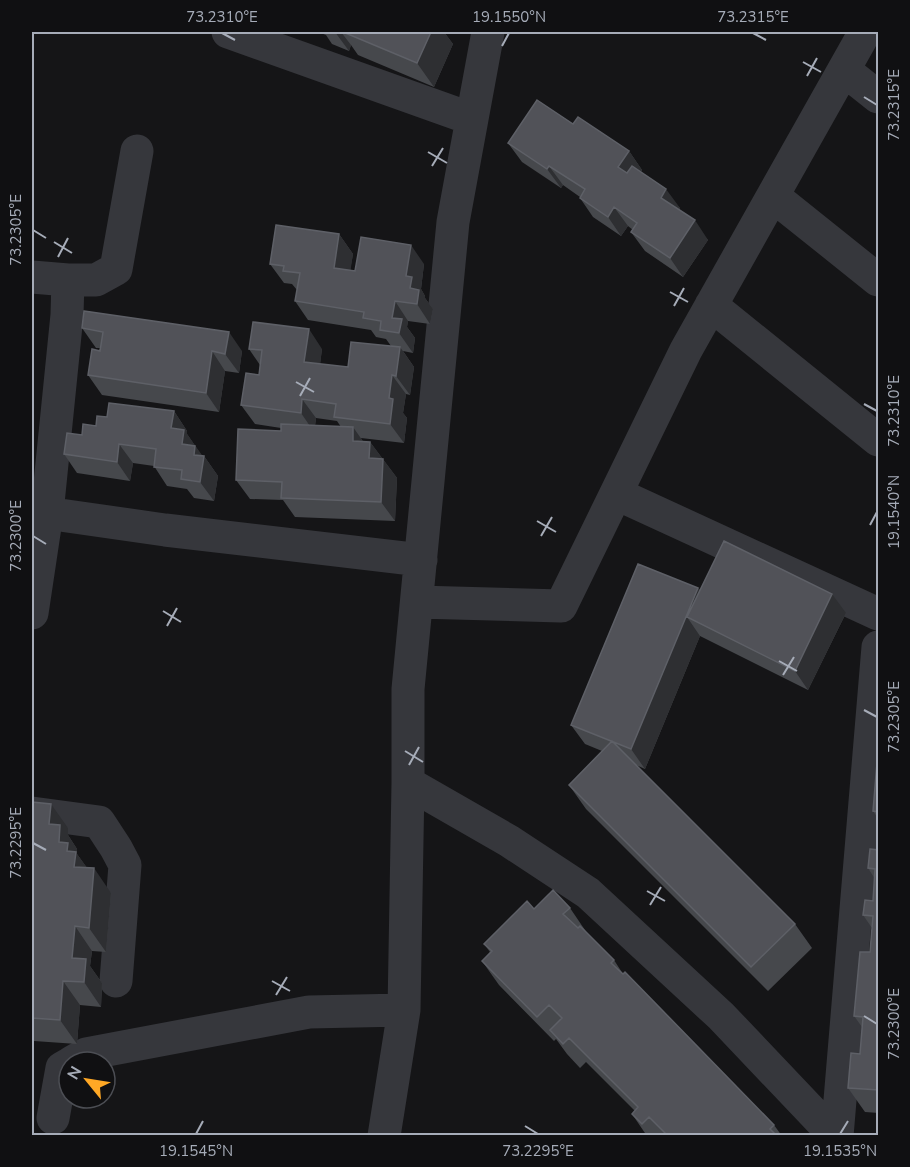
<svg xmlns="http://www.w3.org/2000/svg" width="910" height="1167" font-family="'Nunito Sans',sans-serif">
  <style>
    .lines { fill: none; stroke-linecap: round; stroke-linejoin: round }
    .minor { stroke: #36373c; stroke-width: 33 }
    .wall { fill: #46484c; fill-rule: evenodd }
    .shaded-wall { fill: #2e2f32 }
    .building { fill: #515258; stroke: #5e6067; stroke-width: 1.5 }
    .ticks { fill: none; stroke: #a6acb8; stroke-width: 2 }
    .neatline { fill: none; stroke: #a6acb8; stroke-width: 2 }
    .ticks-label { font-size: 15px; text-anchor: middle; fill: #a6acb8 }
  </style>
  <rect width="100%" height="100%" fill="#151517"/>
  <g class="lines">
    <path class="minor" d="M228 32 472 119
      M844 70 878 97
      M773 196 878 280
      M32 277 68 280H96L116 269 137 151
      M711 305 878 440
      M617 494 878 614
      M32 511 165 530 421 560
      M417 602 561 606 686 350 865 32
      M32 613 47 513 67 315 68 280
      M408 783 509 841 588 893 721 1016 835 1136
      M32 813 99 822 116 848 125 865 116 981
      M72 1062 86 1054 309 1012 404 1010
      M53 1118 62 1068 69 1064
      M384 1136 404 1010 408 783V689L453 222 488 32
      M837 1136 878 647"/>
  </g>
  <path class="wall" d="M318 32H444L453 44 434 87 358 55 351 45 349 51 332 44 326 35Z
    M573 124 629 151 642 170 641 172 680 208 679 210 708 240 683 277 645 251 631 232 633 230 628 226 621 236 593 217 580 198V197L563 185 561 188 522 162 508 143Z
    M339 234 353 254 350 270 355 271 424 264 421 289 425 296V298L433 309 430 324 408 321 407 327 415 338 413 353 403 351 414 367 410 395 406 394 403 413 407 418 404 443 361 438 363 442H370L397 478 395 521 295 517 283 500 250 499 236 480 281 431V428L255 424 241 405 259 375 260 365 249 349H322L320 364 348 367 391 346 386 339 376 337 371 330 308 320 295 301 297 290 292 284 284 283 270 264ZM316 418 337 421 341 427 315 426Z
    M82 328 242 351 239 373 225 371 219 412 102 395 88 375 100 348H96Z
    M174 411 187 431V434L202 456H204L218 476 214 501 194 498 187 489 167 486 154 466 133 463 130 481 77 473 64 454 82 435 107 417Z
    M698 588 700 590 846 613 808 690 700 636 645 769 636 765 795 924 812 948 768 991 586 809 569 785 602 751 585 744 571 725Z
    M879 751V820L873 811Z
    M32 802 68 828V835L77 849V854L87 868 111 893 106 952 92 951 90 966 102 983 101 1007 80 1005 77 1044 34 1041 32 1036Z
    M879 850V1113L865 1112 848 1088 860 1054 862 1027 854 1016 870 952 872 928 863 915 873 901 875 879 868 868Z
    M570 908 587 933 614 960 623 974 774 1125 782 1136H647L632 1114 635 1111 586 1062 580 1068 567 1054 556 1039 554 1041 499 985 482 961 490 952 484 944 534 909Z"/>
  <path class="shaded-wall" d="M335 32H341L351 45 349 51Z
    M431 32H444L453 44 434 87 417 63Z
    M629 151 642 170 631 186 618 167Z
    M549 166 563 185 561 188 547 169Z
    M666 189 680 208 674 217 661 198Z
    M614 207 628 226 621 236 608 217Z
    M695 220 708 240 683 277 670 258Z
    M339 234 353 254 348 287 334 268Z
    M411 245 424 264 421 289 425 296V298L433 309 430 324 417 304 410 288 406 276Z
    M395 301 408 321 407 327 415 338 413 353 399 333 392 318Z
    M309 329 322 349 318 381 304 362Z
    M229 332 242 351 239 373 225 354Z
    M400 347 414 367 410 395 396 376Z
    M212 351 225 371 219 412 206 393Z
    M392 375 406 394 403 413 407 418 404 443 390 424 389 398Z
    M302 399 316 418 314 432 301 413Z
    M174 411 187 431V434L204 458V456L218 476 214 501 200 482 195 463 171 428Z
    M353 427 367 447 353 441Z
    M370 442 397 478 395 521 381 502 369 458Z
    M119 444 133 463 130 481 117 462Z
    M698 588 711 607 687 617 700 636 645 769 631 749Z
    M832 594 846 613 808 690 795 671Z
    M51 804 68 828V835L77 849V854L93 876 74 867 59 842 49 824Z
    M94 868 111 893 106 952 89 928Z
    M75 926 92 951 90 966 102 983 101 1007 84 982 72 958Z
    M63 981 80 1005 77 1044 60 1020Z"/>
  <path class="building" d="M343 32H431L417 63Z
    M537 100 573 124 578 117 629 151 618 167 627 173 632 166 666 189 661 198 695 220 670 258 631 232 637 223 614 207 608 217 580 198 585 189 549 166 547 169 508 143Z
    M276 225 339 234 334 268 355 271 361 237 411 245 406 276 412 277 410 288 419 290 417 304 395 301 392 318 402 319 399 333 380 330 381 321 363 318 364 312 295 301 300 273 283 271 284 266 270 264Z
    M84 311 229 332 225 354 212 351 206 393 88 375 92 349 100 351 103 332 82 328Z
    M253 322 309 329 304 362 348 367 351 342 400 347 396 376 392 375 389 398 393 399 390 424 334 417 336 404 302 399 301 413 241 405 246 373 259 375 262 350 249 349Z
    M109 403 174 411 171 428 184 430 182 444 195 446 194 455 204 456 200 482 181 479 182 470 154 467 156 449 119 444 117 462 64 454 67 433 82 435 83 424 96 426 97 416 107 417Z
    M281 424 353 427V441L370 442 369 458 383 459 381 502 281 498 282 482 236 480 238 429 281 431Z
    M724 541 832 594 795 671 687 617Z
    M638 564 698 588 631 749 571 725Z
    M612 741 795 924 751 967 569 785Z
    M878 751H879V812L873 811Z
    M32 802 51 804 49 824 60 825 59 842 68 843 67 851 76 852 74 867 94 868 89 928 75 926 72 958 86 959 84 982 63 981 60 1020 32 1018Z
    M870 849 879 850V1090L848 1088 851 1053 860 1054 863 1017 854 1016 860 952H870L873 916 863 915 865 900 873 901 875 869 868 868Z
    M553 890 570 908 563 914 578 928 580 926 614 960 611 963 623 974 625 972 774 1125 770 1129 777 1136H668L649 1117 642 1124 632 1114 638 1107 569 1038 563 1044 550 1030 562 1018 549 1005 537 1017 482 961 492 951 484 944 527 901 534 909Z"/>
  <path class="ticks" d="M222 33 235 40M753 33 766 40M502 46 509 33M803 62 821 72M807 76 817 58M864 97 877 105M428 152 447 163M432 166 443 148M33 230 46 238M54 242 72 253M58 257 68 238M670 292 688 302M674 306 684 288M296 382 314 392M300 396 310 378M864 404 877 411M537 521 556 532M870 525 877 512M33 536 46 544M541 536 552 517M163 611 181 622M167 626 177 608M779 661 797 671M783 675 794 657M864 710 877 717M405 751 423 762M409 765 419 747M33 843 46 850M647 891 665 901M650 905 661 887M272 981 290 991M276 995 287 977M864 1016 877 1024M525 1126 538 1134M196 1134 203 1121M840 1134 848 1121"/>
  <rect width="910" height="1167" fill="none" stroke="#101012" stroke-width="66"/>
  <g transform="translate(87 1080) rotate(300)"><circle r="28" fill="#101012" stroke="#4c4e54" stroke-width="1.5"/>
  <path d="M0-4.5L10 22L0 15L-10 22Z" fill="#ffa825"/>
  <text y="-9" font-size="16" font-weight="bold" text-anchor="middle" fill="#a6acb8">N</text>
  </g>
  <rect x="33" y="33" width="844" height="1101" class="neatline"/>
  <g class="ticks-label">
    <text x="222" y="22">73.2310°E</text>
    <text x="509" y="22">19.1550°N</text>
    <text x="753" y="22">73.2315°E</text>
    <text transform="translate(894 105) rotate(-90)" y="5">73.2315°E</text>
    <text transform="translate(16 230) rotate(-90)" y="5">73.2305°E</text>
    <text transform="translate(894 411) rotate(-90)" y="5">73.2310°E</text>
    <text transform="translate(894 512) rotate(-90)" y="5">19.1540°N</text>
    <text transform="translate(16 536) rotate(-90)" y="5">73.2300°E</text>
    <text transform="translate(894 717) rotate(-90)" y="5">73.2305°E</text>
    <text transform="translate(16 843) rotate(-90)" y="5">73.2295°E</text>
    <text transform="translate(894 1024) rotate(-90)" y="5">73.2300°E</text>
    <text x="196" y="1156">19.1545°N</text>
    <text x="538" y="1156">73.2295°E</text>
    <text x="840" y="1156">19.1535°N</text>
  </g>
</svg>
